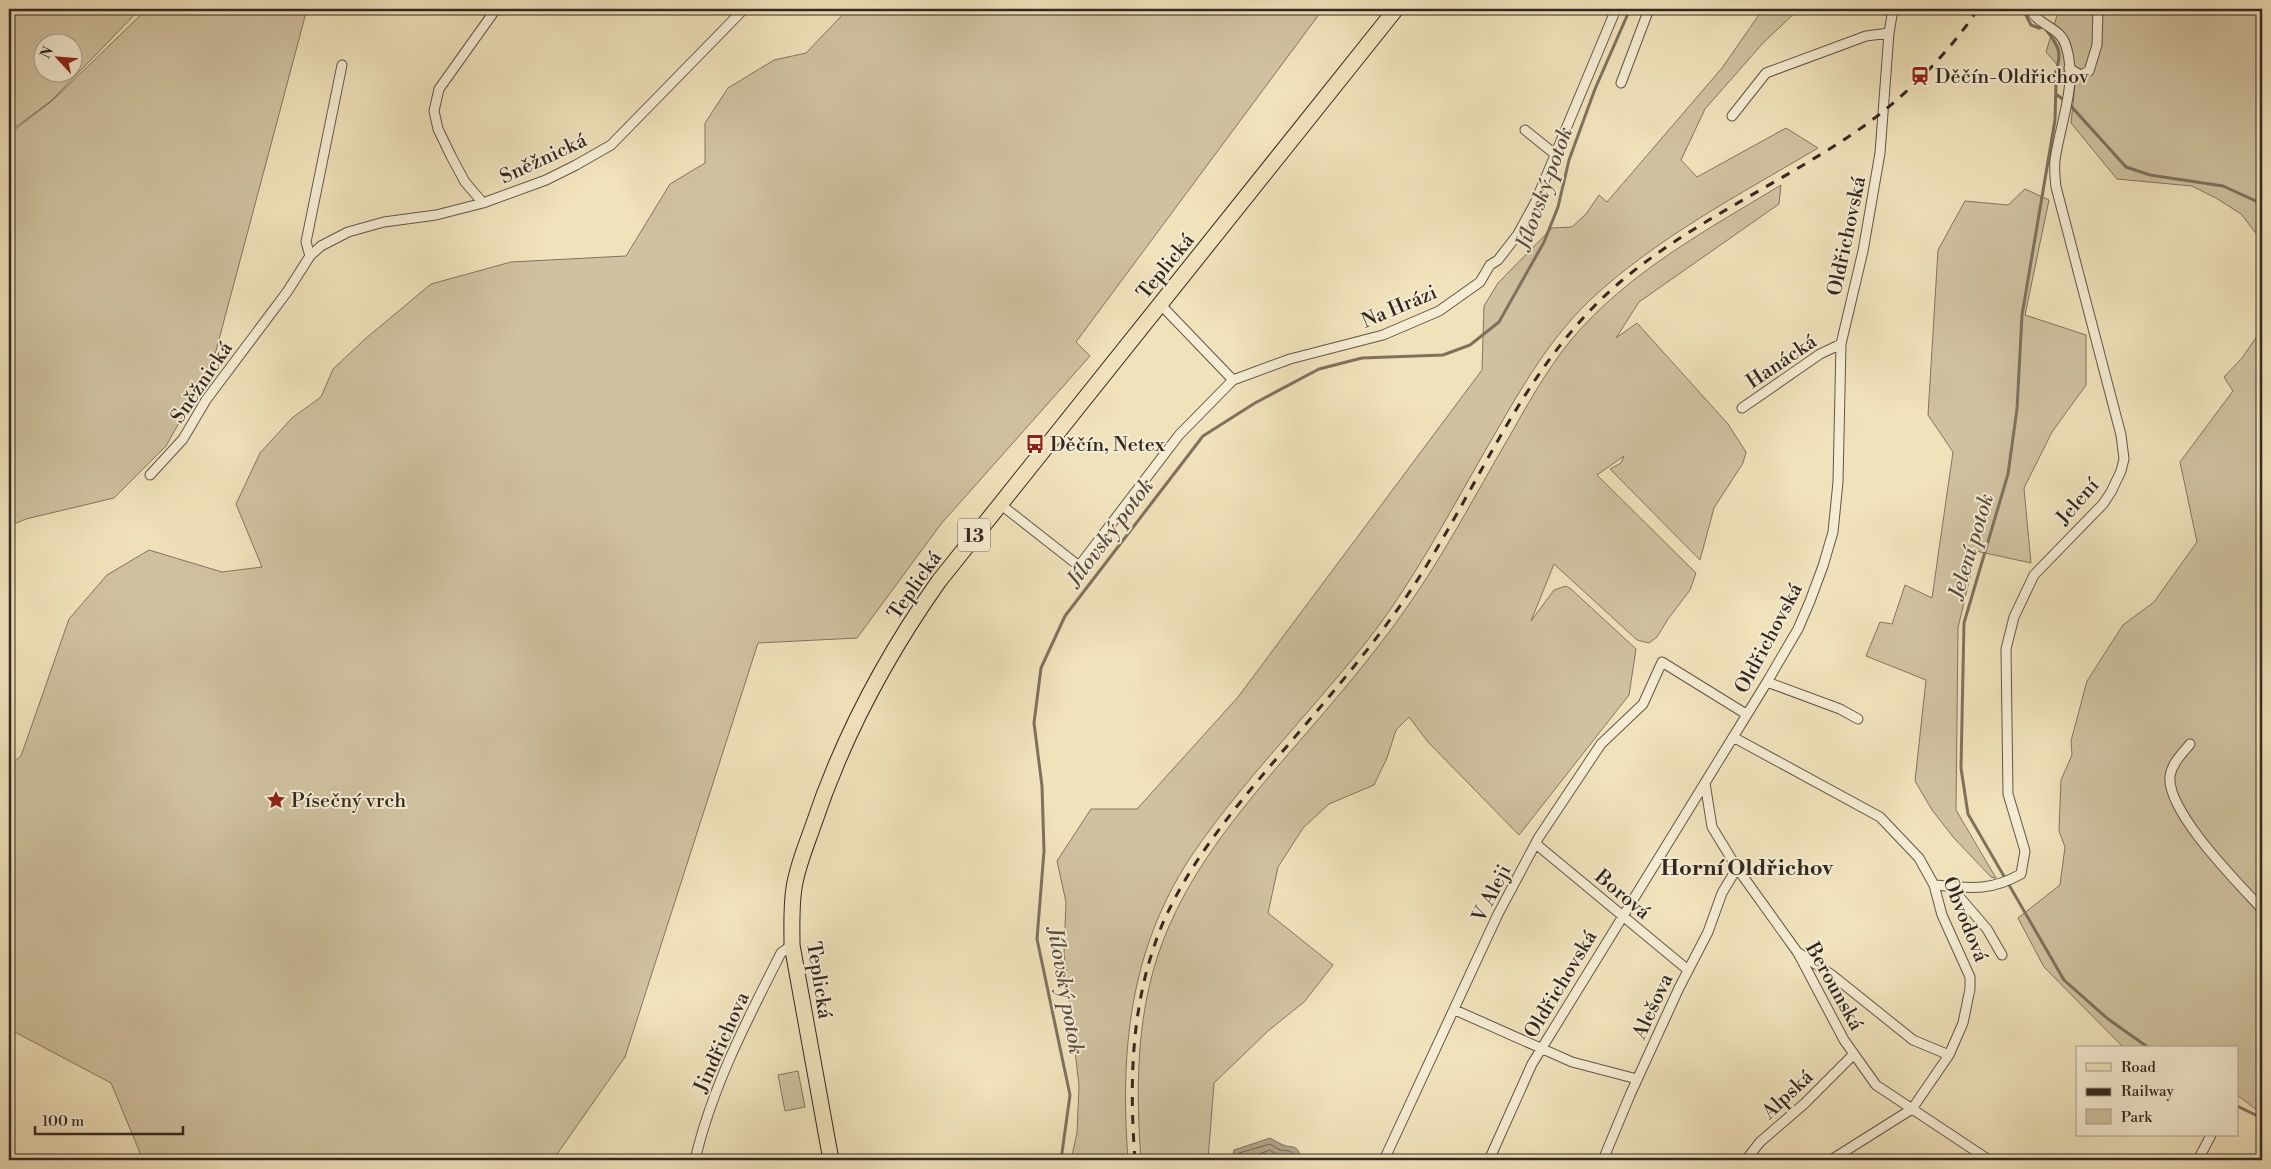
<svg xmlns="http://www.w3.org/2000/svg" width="2271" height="1169" font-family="'Libre Bodoni',serif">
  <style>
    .green { fill: #d0c2a1; stroke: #827561; fill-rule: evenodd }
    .water { fill: #b0a387; stroke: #7e725e }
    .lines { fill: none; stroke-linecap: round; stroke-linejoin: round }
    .shore { stroke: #726654; stroke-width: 1 }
    .stream { stroke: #7e725e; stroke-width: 3 }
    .minor-casing { stroke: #625648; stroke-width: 11 }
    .primary-casing { stroke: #332821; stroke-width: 17 }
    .minor { stroke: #f5ecd3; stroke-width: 9 }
    .primary { stroke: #f0e2bb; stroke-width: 15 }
    .rail { stroke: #332821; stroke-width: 3; stroke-dasharray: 9 9; stroke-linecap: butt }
    .labels { text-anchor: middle; stroke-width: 4; stroke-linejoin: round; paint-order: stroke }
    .shield { fill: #f5ecd3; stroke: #6d6356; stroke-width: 1 }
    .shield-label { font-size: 19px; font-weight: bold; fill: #332821 }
    .poi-label { font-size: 20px; fill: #332821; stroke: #f5ecd3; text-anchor: start }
    .street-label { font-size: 20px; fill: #332821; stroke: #f5ecd3 }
    .water-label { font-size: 21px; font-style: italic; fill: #584d40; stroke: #f5ecd3 }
    .quarter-label { font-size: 22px; font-weight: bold; fill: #332821; stroke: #f5ecd3 }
  </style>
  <rect width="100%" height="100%" fill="#f0e2bb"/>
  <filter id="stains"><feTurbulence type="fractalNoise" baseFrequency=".004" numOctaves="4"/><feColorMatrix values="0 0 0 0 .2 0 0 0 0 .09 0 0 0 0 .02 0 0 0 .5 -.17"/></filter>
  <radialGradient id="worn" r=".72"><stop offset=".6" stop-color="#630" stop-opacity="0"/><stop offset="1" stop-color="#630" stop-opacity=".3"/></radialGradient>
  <path class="green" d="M9 9H140L52 100 9 132ZM42 42H72V72H42Z
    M147 9H307L213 362 166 446 114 498 26 519 9 526V134L53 100Z
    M848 9H1323L1076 342 1090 356 941 524 857 638 758 643 625 1057 553 1160H143L111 1083 9 1029V766L21 756 69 619 107 575 149 550 222 572 262 567 236 504 260 453 292 418 321 397 333 369 365 339 431 284 511 262 626 256 670 184 705 163V123L728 88 774 60 806 53Z
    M1763 9H1799L1763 43 1705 109 1681 160 1697 177 1786 128 1818 148C1739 195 1656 238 1589 301 1550 339 1523 385 1496 432 1465 485 1436 540 1402 592 1372 639 1334 681 1298 723 1261 766 1222 810 1190 858 1129 952 1120 1052 1128 1160H1071L1077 1133 1079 1086 1064 953 1066 902 1057 861 1091 809H1137L1238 697 1482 370 1484 306 1498 283 1552 228 1572 227 1586 214 1599 195 1607 202 1722 68Z
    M2059 9H2262V241L2241 214 2216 198 2192 186 2117 179 2071 123 2075 85 2046 52Z
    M1781 185 1779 204 1639 302 1616 338 1637 323 1728 424 1746 452 1743 463 1714 508 1700 560 1610 469 1621 463 1624 456 1597 475 1696 573 1690 590 1668 619 1657 637 1649 643 1637 640 1554 564 1531 621 1554 590 1566 586 1571 589 1636 649 1629 695 1519 835 1428 742 1409 717 1396 730 1387 758 1374 785 1329 804 1303 828 1278 867 1268 913 1333 965 1304 1002 1268 1031 1214 1083 1208 1160H1141C1136 1091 1136 1022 1158 955 1184 877 1237 814 1290 752 1330 706 1370 660 1405 610 1445 554 1477 491 1512 432 1530 400 1548 368 1571 340 1628 272 1707 230 1781 185Z
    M2025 189 2049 200 2025 315 2086 335V385L2052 432 2024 488 2031 563 1976 551 1958 628 1956 810 1996 878 1991 877 1954 838 1932 810 1915 781 1926 680 1866 656 1880 622 1892 624 1905 585 1932 598 1953 452 1928 415 1938 250 1965 201 2008 205Z
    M2262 329V1114L2237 1095V1048H2124L2044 967 2018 918 2060 885 2065 847 2059 831 2061 780 2072 755 2071 741 2087 681 2123 625 2154 602 2197 542 2180 462 2233 391 2224 377 2242 358Z
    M798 1071 805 1107 785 1111 778 1075Z"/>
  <path class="water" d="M1270 1138C1274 1140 1277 1142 1281 1144 1293 1150 1296 1141 1302 1160H1232L1234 1150Z"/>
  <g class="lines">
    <path class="shore" d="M1237 1160 1239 1153 1270 1144 1280 1150 1290 1151 1297 1160
      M1244 1160 1270 1150 1278 1156 1288 1157 1290 1160"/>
    <path class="stream" d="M2023 9 2031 25 2039 28 2044 27C2060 47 2063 53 2054 77L2056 83 2055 120 2022 315 2017 409 2008 474 1964 623 1961 768 1968 814 2064 980 2108 1019 2149 1048
      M2056 94 2070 105 2126 167 2150 175 2223 186 2258 202 2262 208
      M2237 1106 2262 1118
      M1061 1160 1070 1095 1037 939 1044 851 1042 786 1034 723 1041 668 1065 616 1203 436 1255 403 1319 369 1362 358 1443 355 1470 345 1499 322 1544 242 1558 207 1569 160 1595 89 1630 9"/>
    <g class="minor-casing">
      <path id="minor" d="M2069 68 2080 75 2089 71 2097 45 2098 9
        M1621 83 1649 9
        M1732 116 1766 73 1866 36 1889 33
        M1525 130 1556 155
        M483 203 465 182 451 156 438 129 434 111 439 89 496 9
        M310 256 306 242 342 65
        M1233 380 1290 359 1383 335 1439 311 1480 282 1490 265 1498 260 1518 234 1535 203 1616 9
        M1742 408 1820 354 1841 344
        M150 475 183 439 206 400 287 292 310 256 321 246 348 232 384 222 436 215 483 203 546 180 576 165 611 145 744 9
        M1000 504 1079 566 1179 435 1233 380 1160 304
        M1767 682 1840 709 1858 719
        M1733 737 1880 817 1919 858 1934 885 1942 915 1970 977V989L1963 1023 1949 1055 1912 1109 1831 1160
        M2190 744C2182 754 2172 763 2170 776 2166 811 2238 883 2262 909
        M1705 783 1712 827 1737 868 1798 953 1844 1040 1876 1085 1989 1160
        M1536 844 1688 970
        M1934 885C1969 888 1989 892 2021 874L2025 851 2008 794 2006 649 2014 617 2034 575 2103 504 2111 492 2121 471 2124 459 2121 435 2056 187C2055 178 2054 168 2055 160 2060 123 2078 84 2066 46 2061 27 2038 26 2030 9
        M1950 886 1987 929 2002 955
        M1799 953 1832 975 1913 1040 1949 1055
        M1455 1010 1572 1062 1637 1079
        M695 1160C712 1087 747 1020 781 953L792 945
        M1384 1160 1498 914 1539 837 1601 744 1643 704 1662 662 1746 714
        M1489 1160 1532 1064 1767 682 1798 629 1810 601 1823 566 1833 532 1838 482 1841 344 1863 251 1880 153 1889 33 1893 9
        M1603 1160 1630 1095 1679 988 1708 932 1722 893 1737 868
        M1746 1160 1760 1142 1804 1104 1854 1054
        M2198 1160 2211 1135"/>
    </g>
    <g class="primary-casing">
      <path id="primary" d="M831 1160 792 945C792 926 791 907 794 888 797 867 806 846 813 826 842 739 886 656 939 581L1396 9"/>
    </g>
    <use href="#minor" class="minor"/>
    <use href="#primary" class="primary"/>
    <path class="rail" d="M1135 1160C1129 1080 1131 1001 1162 925 1188 865 1229 815 1271 765 1316 712 1362 660 1402 603 1477 496 1518 370 1619 283 1693 220 1785 182 1864 126 1908 94 1948 54 1978 9"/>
  </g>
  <defs>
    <g id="station-bare" transform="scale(1.5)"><path d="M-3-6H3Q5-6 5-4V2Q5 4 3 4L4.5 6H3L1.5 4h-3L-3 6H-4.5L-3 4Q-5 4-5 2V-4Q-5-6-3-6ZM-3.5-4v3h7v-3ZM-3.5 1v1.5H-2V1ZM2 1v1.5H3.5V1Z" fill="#8f2418" stroke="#f5ecd3" stroke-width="2.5" paint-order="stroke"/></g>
    <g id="bus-bare" transform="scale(1.5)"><path d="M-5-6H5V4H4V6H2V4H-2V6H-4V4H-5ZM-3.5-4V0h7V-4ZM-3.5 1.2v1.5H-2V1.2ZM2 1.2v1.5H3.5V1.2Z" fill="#8f2418" stroke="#f5ecd3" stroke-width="2.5" paint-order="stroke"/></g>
    <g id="sight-bare" transform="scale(1.5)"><path d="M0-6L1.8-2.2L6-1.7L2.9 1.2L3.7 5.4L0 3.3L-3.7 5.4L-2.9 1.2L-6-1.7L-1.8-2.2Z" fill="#8f2418" stroke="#f5ecd3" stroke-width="2.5" paint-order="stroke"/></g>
  </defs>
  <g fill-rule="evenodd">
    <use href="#station-bare" x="1920" y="76"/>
    <use href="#bus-bare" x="1035" y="444"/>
    <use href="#sight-bare" x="276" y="800"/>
  </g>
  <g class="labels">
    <rect class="shield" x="958" y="518.5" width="32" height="33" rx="4"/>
    <g class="shield-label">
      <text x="974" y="542">13</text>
    </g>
    <g class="poi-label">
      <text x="1935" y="83">Děčín-Oldřichov</text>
      <text x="1050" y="451">Děčín, Netex</text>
      <text x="291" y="807">Písečný vrch</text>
    </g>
    <g class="street-label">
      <text transform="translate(543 158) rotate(-25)" y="7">Sněžnická</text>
      <text transform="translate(1846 236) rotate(-78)" y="7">Oldřichovská</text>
      <text transform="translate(1165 266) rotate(-51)" y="7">Teplická</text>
      <text transform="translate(1399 306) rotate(-23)" y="7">Na Hrázi</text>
      <text transform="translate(1781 361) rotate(-34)" y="7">Hanácká</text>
      <text transform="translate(201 382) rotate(-56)" y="7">Sněžnická</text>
      <text transform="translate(2077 501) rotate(-49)" y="7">Jelení</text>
      <text transform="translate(914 585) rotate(-55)" y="7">Teplická</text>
      <text transform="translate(1768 638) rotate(-62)" y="7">Oldřichovská</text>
      <text transform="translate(1491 893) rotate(-63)" y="7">V Aleji</text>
      <text transform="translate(1623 894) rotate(40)" y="7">Borová</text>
      <text transform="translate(1966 919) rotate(68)" y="7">Obvodová</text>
      <text transform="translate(820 980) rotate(81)" y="7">Teplická</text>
      <text transform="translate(1560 984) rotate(-59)" y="7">Oldřichovská</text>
      <text transform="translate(1835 986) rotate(61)" y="7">Berounská</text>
      <text transform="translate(1652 1006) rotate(-65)" y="7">Alešova</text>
      <text transform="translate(721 1042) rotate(-66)" y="7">Jindřichova</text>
      <text transform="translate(1787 1094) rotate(-43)" y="7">Alpská</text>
    </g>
    <g class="water-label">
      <text transform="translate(1544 188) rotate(-70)" y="7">Jílovský potok</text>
      <text transform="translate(1110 532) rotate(-53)" y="7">Jílovský potok</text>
      <text transform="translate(1971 546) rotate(-73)" y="7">Jelení potok</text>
      <text transform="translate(1066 991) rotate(80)" y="7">Jílovský potok</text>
    </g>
    <g class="quarter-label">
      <text x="1747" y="875">Horní Oldřichov</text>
    </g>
  </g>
  <rect width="2271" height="1169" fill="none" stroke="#f0e2bb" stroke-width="30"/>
  <rect x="10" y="10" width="2251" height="1149" fill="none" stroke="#332821" stroke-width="2.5"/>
  <rect x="15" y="15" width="2241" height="1139" fill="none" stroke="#332821"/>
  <rect x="2076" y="1046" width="162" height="90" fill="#f5ecd3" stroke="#a79e8c"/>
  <rect x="2086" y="1063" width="25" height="8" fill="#f0e2bb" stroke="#a79e8c"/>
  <text x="2121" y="1072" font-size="15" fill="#332821">Road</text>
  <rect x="2086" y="1088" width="25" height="8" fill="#332821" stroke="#a79e8c"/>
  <text x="2121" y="1096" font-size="15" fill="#332821">Railway</text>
  <rect x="2086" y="1109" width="25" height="15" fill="#d0c2a1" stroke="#a79e8c"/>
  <text x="2121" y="1122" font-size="15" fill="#332821">Park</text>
  <g transform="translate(58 58) rotate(296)"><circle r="24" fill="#f5ecd3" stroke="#a79e8c"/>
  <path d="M0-4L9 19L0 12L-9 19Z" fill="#8f2418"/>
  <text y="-8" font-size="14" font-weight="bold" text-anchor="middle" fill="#332821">N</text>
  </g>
  <path d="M35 1126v8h148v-8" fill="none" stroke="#332821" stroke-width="2.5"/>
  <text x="42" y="1126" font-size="15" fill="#332821" stroke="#f5ecd3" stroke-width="4" paint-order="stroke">100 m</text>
  <rect width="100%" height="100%" filter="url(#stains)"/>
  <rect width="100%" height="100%" fill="url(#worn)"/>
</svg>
